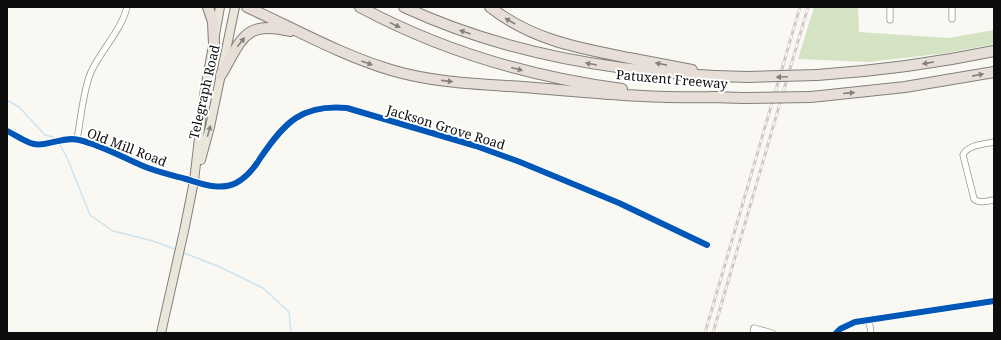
<svg xmlns="http://www.w3.org/2000/svg" width="1001" height="340" font-family="'Noto Serif',serif">
  <style>
    .forest { fill: #d4e3c4 }
    .lines { fill: none; stroke-linecap: round; stroke-linejoin: round }
    .stream { stroke: #cce3ef; stroke-width: 1.5 }
    .street-casing { stroke: #949390; stroke-width: 7 }
    .primary-casing { stroke: #81807d; stroke-width: 10 }
    .highway-casing { stroke: #81807d; stroke-width: 12 }
    .street { stroke: #fefefd; stroke-width: 5.5 }
    .primary { stroke: #eae6da; stroke-width: 8 }
    .highway { stroke: #e6ded7; stroke-width: 10 }
    .rail-casing { stroke: #d5c7c7; stroke-width: 3 }
    .rail { stroke: #fff; stroke-width: 1.5; stroke-dasharray: 4.5; stroke-linecap: butt }
    .highway-bridge-casing { stroke: #81807d; stroke-width: 12; stroke-linecap: butt }
    .highway-bridge { stroke: #e6ded7; stroke-width: 10 }
    .cycleway-casing { stroke: #fff; stroke-width: 8 }
    .cycleway { stroke: #0057b8; stroke-width: 6 }
    .oneway { fill: #84807c }
    .oneway2 { fill: #87847e }
    .labels { text-anchor: middle; stroke-width: 4; stroke-linejoin: round; paint-order: stroke }
    .street-label { font-size: 13px; fill: #0d0d0d; stroke: #fff }
  </style>
  <rect width="100%" height="100%" fill="#faf8f2"/>
  <path class="forest" d="M814 7H858L859 32 948 38 994 30V44L947 53 868 62 798 59Z"/>
  <g class="lines">
    <path class="stream" d="M7 100 19 107 45 135 53 137
      M60 145 68 160 90 215 113 231 153 241 175 249
      M184 253 220 267 263 288 289 312 291 333"/>
    <g class="street-casing">
      <path id="street" d="M952 19V7
        M890 20V7
        M7 131C16 135 25 142 34 144 48 147 62 136 79 140 101 145 122 157 143 166 157 172 172 175 186 179 203 184 219 191 236 183 248 177 255 167 261 157 285 122 302 104 347 108L476 146 520 162 619 203 707 245
        M77 139C81 119 83 90 91 72 101 50 121 31 127 7
        M994 142C984 144 967 145 963 155L974 199C980 204 987 201 994 200
        M869 320 871 333
        M753 333 754 328 772 333
        M836 333 840 329 855 322 994 301"/>
    </g>
    <g class="primary-casing">
      <path id="primary" d="M201 160 210 127 235 7
        M161 333 184 231 194 181 204 95 220 7"/>
    </g>
    <g class="highway-casing">
      <path id="highway" d="M208 7 213 22 214 44
        M247 7C295 29 341 55 391 70 434 83 480 84 523 87 588 92 652 99 717 97
        M360 7C442 51 530 77 622 89
        M404 7C512 57 630 75 748 77
        M490 7C532 40 578 48 629 58 650 62 671 66 692 70
        M221 75C241 42 243 19 290 31
        M817 75C876 71 936 63 994 51
        M711 97 743 98
        M811 97 905 87 994 72"/>
    </g>
    <use href="#street" class="street"/>
    <use href="#primary" class="primary"/>
    <use href="#highway" class="highway"/>
    <g class="rail-casing">
      <path id="rail" d="M705 333 800 7
        M713 333 808 7"/>
    </g>
    <use href="#rail" class="rail"/>
    <g class="highway-bridge-casing">
      <path id="highway-bridge" d="M748 77 817 75
        M743 98 811 97"/>
    </g>
    <use href="#highway-bridge" class="highway-bridge"/>
    <g class="cycleway-casing">
      <path id="cycleway" d="M7 131C16 135 25 142 34 144 48 147 62 136 79 140 101 145 122 157 143 166 157 172 172 175 186 179 203 184 219 191 236 183 248 177 255 167 261 157 285 122 302 104 347 108L476 146 520 162 619 203 707 245
        M836 333 840 329 855 322 994 301"/>
    </g>
    <use href="#cycleway" class="cycleway"/>
  </g>
  <defs><path id="oneway-solid" d="M-6-.8H1V-3.2L6.5 0L1 3.2V.8H-6Z"/></defs>
  <g class="oneway">
    <use href="#oneway-solid" transform="translate(510 21) rotate(-150)"/>
    <use href="#oneway-solid" transform="translate(395 25) rotate(26)"/>
    <use href="#oneway-solid" transform="translate(465 32) rotate(-161)"/>
    <use href="#oneway-solid" transform="translate(241 42) rotate(-51)"/>
    <use href="#oneway-solid" transform="translate(367 63) rotate(20)"/>
    <use href="#oneway-solid" transform="translate(928 63) rotate(171)"/>
    <use href="#oneway-solid" transform="translate(591 64) rotate(-170)"/>
    <use href="#oneway-solid" transform="translate(661 64) rotate(-169)"/>
    <use href="#oneway-solid" transform="translate(517 69) rotate(15)"/>
    <use href="#oneway-solid" transform="translate(978 75) rotate(-11)"/>
    <use href="#oneway-solid" transform="translate(782 77) rotate(178)"/>
    <use href="#oneway-solid" transform="translate(447 81) rotate(6)"/>
    <use href="#oneway-solid" transform="translate(849 93) rotate(-5)"/>
  </g>
  <use class="oneway2" href="#oneway-solid" transform="translate(209 131) rotate(-75)"/>
  <g class="labels">
    <g class="street-label">
      <text transform="translate(672 79) rotate(5)" y="5">Patuxent Freeway</text>
      <text transform="translate(204 92) rotate(-77)" y="5">Telegraph Road</text>
      <text transform="translate(446 127) rotate(17)" y="5">Jackson Grove Road</text>
      <text transform="translate(127 147) rotate(21)" y="5">Old Mill Road</text>
    </g>
  </g>
  <rect width="1001" height="340" fill="none" stroke="#0d0d0d" stroke-width="16"/>
</svg>
